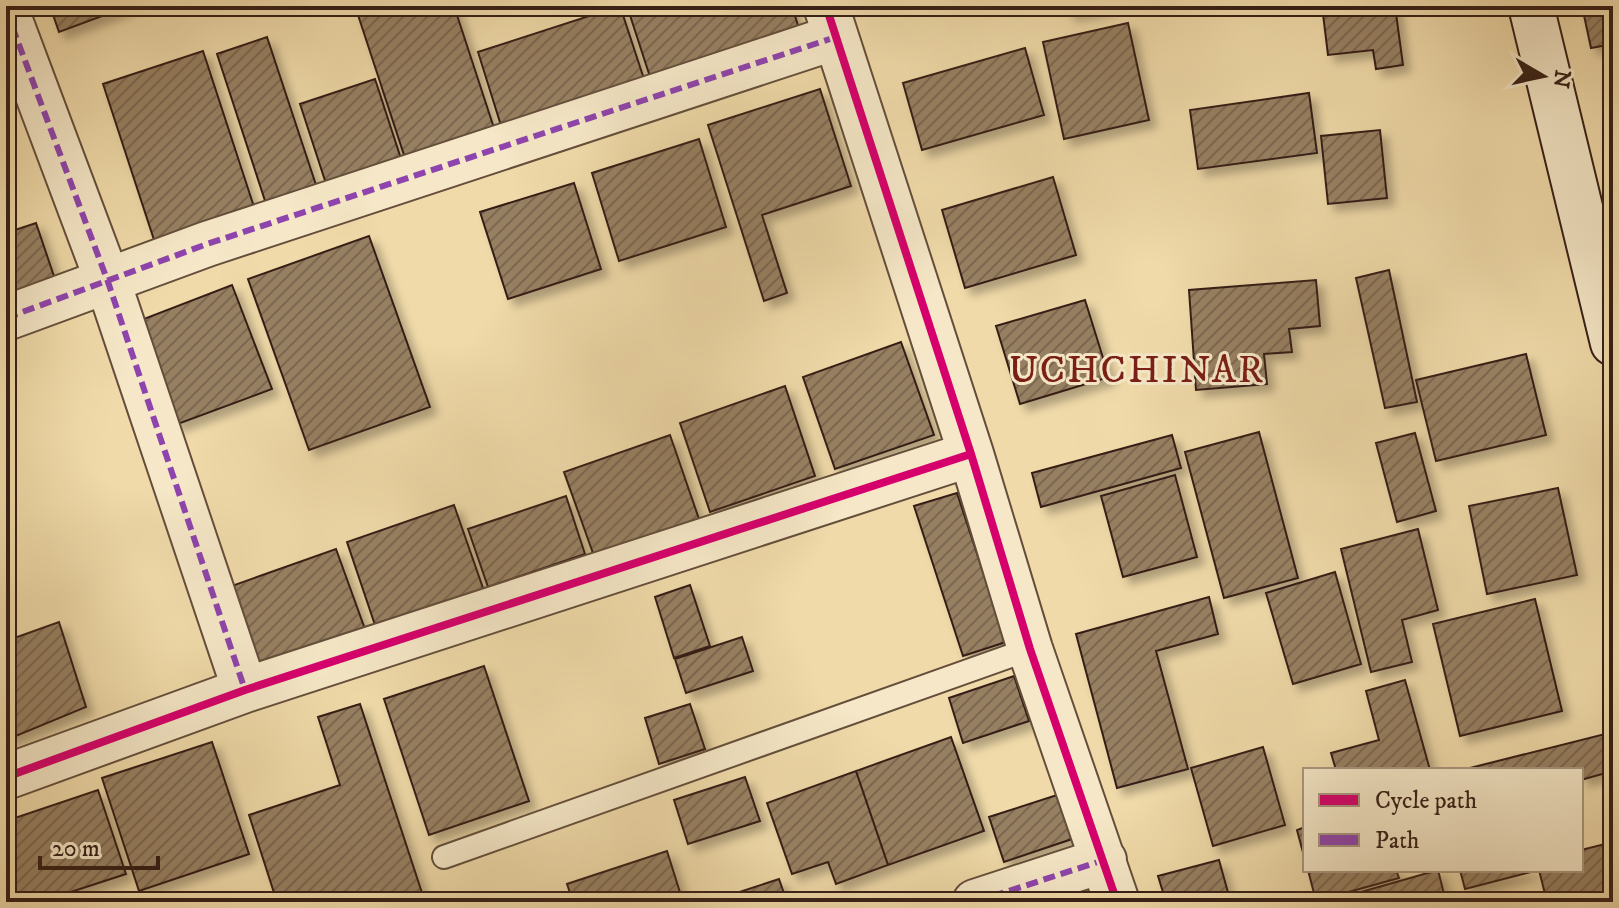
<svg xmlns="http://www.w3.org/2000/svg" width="1619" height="908" font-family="'IM FELL DW Pica',serif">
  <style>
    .building { fill: url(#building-hatch); stroke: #361f16; stroke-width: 2; filter: url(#shadow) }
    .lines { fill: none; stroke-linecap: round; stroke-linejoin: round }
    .lane-casing { stroke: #644e3b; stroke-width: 26 }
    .street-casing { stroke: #644e3b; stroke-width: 48 }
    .secondary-casing { stroke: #361f16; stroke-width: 48 }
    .lane { stroke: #f5e7c7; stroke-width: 22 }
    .street { stroke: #f5e7c7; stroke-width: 44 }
    .secondary { stroke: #f5e7c7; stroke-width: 44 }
    .quiet { stroke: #8e44ad; stroke-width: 6; stroke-dasharray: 12 6; stroke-linecap: butt }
    .cycleway-casing { stroke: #f5e7c7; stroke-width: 13 }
    .cycleway { stroke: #d6006c; stroke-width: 8 }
    .labels { text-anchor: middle; stroke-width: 6; stroke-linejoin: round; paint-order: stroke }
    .quarter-label { font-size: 38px; letter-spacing: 2px; fill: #7a1f14; stroke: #f5e7c7 }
  </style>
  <defs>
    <pattern id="building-hatch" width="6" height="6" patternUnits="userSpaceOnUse" patternTransform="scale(2)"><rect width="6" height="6" fill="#978062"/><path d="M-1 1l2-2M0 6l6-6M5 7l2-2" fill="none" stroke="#7c6850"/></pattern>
    <filter id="shadow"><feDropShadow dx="7" dy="7" stdDeviation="4" flood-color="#0004"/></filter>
  </defs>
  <rect width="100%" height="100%" fill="#f0daa9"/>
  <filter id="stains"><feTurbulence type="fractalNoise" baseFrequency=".0025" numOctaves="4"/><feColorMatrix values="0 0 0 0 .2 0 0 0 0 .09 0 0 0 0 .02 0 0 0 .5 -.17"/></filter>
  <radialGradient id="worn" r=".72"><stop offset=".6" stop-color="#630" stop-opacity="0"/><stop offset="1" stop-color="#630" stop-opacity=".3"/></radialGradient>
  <path class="building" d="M50 6H129L59 32Z
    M375 6H454L495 131 406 161 357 12Z
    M620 6 646 85 503 132 478 52Z
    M627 6H792L801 35 652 83Z
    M1067 6H1112L1069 14Z
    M1322 6H1395L1403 65 1376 69 1373 50 1328 55Z
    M1582 6H1611L1613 16V44L1591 48Z
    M1128 23 1149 120 1064 139 1043 42Z
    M267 37 321 200 270 216 217 54Z
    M1025 48 1044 115 922 150 903 83Z
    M203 51 257 216 157 249 103 84Z
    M375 79 406 174 331 199 300 104Z
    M820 89 851 186 762 215 787 293 764 301 708 125Z
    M1309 93 1317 153 1198 169 1190 110Z
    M1380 130 1387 198 1328 204 1321 136Z
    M699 139 726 227 619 261 592 173Z
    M1053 177 1076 255 965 288 942 210Z
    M574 183 601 269 508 299 480 212Z
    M36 223 59 291 6 308V233Z
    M369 236 430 407 309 450 248 279Z
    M1389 270 1417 402 1385 408 1356 278Z
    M1316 280 1320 326 1289 329 1292 352 1264 354 1267 384 1196 390 1189 290Z
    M232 285 272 389 175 425 136 322Z
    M1085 300 1109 377 1020 404 996 326Z
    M901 342 934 435 835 469 803 377Z
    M1526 354 1546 435 1436 461 1416 380Z
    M785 386 815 476 710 512 680 423Z
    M1259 432 1298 578 1224 598 1185 452Z
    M1415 433 1436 511 1397 522 1376 443Z
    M670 435 699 519 594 556 564 472Z
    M1172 435 1181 468 1041 507 1032 473Z
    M1175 475 1197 557 1123 577 1101 496Z
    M1558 488 1577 575 1487 594 1469 506Z
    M957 493 1006 642 963 656 914 506Z
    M566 496 585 554 488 587 468 529Z
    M454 505 484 591 376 628 347 542Z
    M1418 529 1438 610 1402 620 1412 662 1371 672 1341 549Z
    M336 549 366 632 256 671 226 588Z
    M1335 572 1361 664 1293 684 1266 593Z
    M690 585 710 646 674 658 655 597Z
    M1209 597 1218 634 1156 651 1188 769 1117 788 1076 634Z
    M1535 599 1562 711 1460 736 1433 624Z
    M59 622 86 707 6 740V641Z
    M742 637 753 671 686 693 675 659Z
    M484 666 529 801 429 835 384 699Z
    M1014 676 1029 721 963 743 949 698Z
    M1405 680 1430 770H1336L1331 753 1379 740 1366 691Z
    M360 704 425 902H277L249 815 340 785 318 717Z
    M690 704 705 749 659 764 645 718Z
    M1613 732V771L1581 780V770H1462Z
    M951 737 984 831 888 865 856 771Z
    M212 742 249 854 139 891 102 778Z
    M1263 747 1285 825 1213 846 1191 768Z
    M856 771 888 865 836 884 828 862 792 874 767 803Z
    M745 777 760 821 688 844 674 800Z
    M98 790 126 874 40 902H14L6 877V821Z
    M1057 795 1072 839 1004 862 989 817Z
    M1305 827V860L1297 830Z
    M1613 842V902H1547L1539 870H1581V850Z
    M667 851 683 902H573L567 884Z
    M1219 860 1229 896 1207 902H1166L1158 876Z
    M1308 870H1396L1399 878 1316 901Z
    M1438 870 1446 902H1326Z
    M1460 870H1531V872L1465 889Z
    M779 879 787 902H713L712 901Z"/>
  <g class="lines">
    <g class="lane-casing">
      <path id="lane" d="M444 857 1030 649"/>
    </g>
    <g class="street-casing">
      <path id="street" d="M826 6 971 454 1030 649 1117 902
        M6 10 108 282 245 690
        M6 318 207 244 836 37
        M6 777 245 690 971 454
        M975 902 1104 860"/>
    </g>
    <g class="secondary-casing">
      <path id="secondary" d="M1531 6 1613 343"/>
    </g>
    <use href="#lane" class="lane"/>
    <use href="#street" class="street"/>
    <use href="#secondary" class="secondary"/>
    <path class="quiet" d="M6 10 108 282 245 690
      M6 318 207 244 836 37
      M975 902 1104 860"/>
    <g class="cycleway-casing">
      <path id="cycleway" d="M826 6 971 454 1030 649 1117 902
        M6 777 245 690 971 454"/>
    </g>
    <use href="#cycleway" class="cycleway"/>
  </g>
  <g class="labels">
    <g class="quarter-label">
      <text x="1137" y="382">UCHCHINAR</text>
    </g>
  </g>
  <rect width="1619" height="908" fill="none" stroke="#f0daa9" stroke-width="32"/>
  <rect x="8" y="8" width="1603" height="892" fill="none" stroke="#361f16" stroke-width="4"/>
  <rect x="16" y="16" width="1587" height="876" fill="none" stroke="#361f16" stroke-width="2"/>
  <rect x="1303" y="768" width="280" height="104" fill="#f5e7c7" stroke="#a99780" stroke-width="2"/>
  <rect x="1319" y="794" width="40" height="12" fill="#d6006c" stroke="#a99780" stroke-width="2"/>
  <text x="1375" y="808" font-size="24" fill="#361f16">Cycle path</text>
  <rect x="1319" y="834" width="40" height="12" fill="#8e44ad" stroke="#a99780" stroke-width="2"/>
  <text x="1375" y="848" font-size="24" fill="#361f16">Path</text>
  <g transform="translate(1543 76) rotate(99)" stroke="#f5e7c7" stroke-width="6" paint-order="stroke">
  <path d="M0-6L14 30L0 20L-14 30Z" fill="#361f16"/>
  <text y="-12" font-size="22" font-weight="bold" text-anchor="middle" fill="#361f16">N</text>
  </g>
  <path d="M40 856v12h118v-12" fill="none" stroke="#361f16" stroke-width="4"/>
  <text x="52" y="856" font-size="24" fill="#361f16" stroke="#f5e7c7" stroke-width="6" paint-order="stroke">20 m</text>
  <rect width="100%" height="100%" filter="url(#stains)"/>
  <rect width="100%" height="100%" fill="url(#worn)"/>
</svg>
